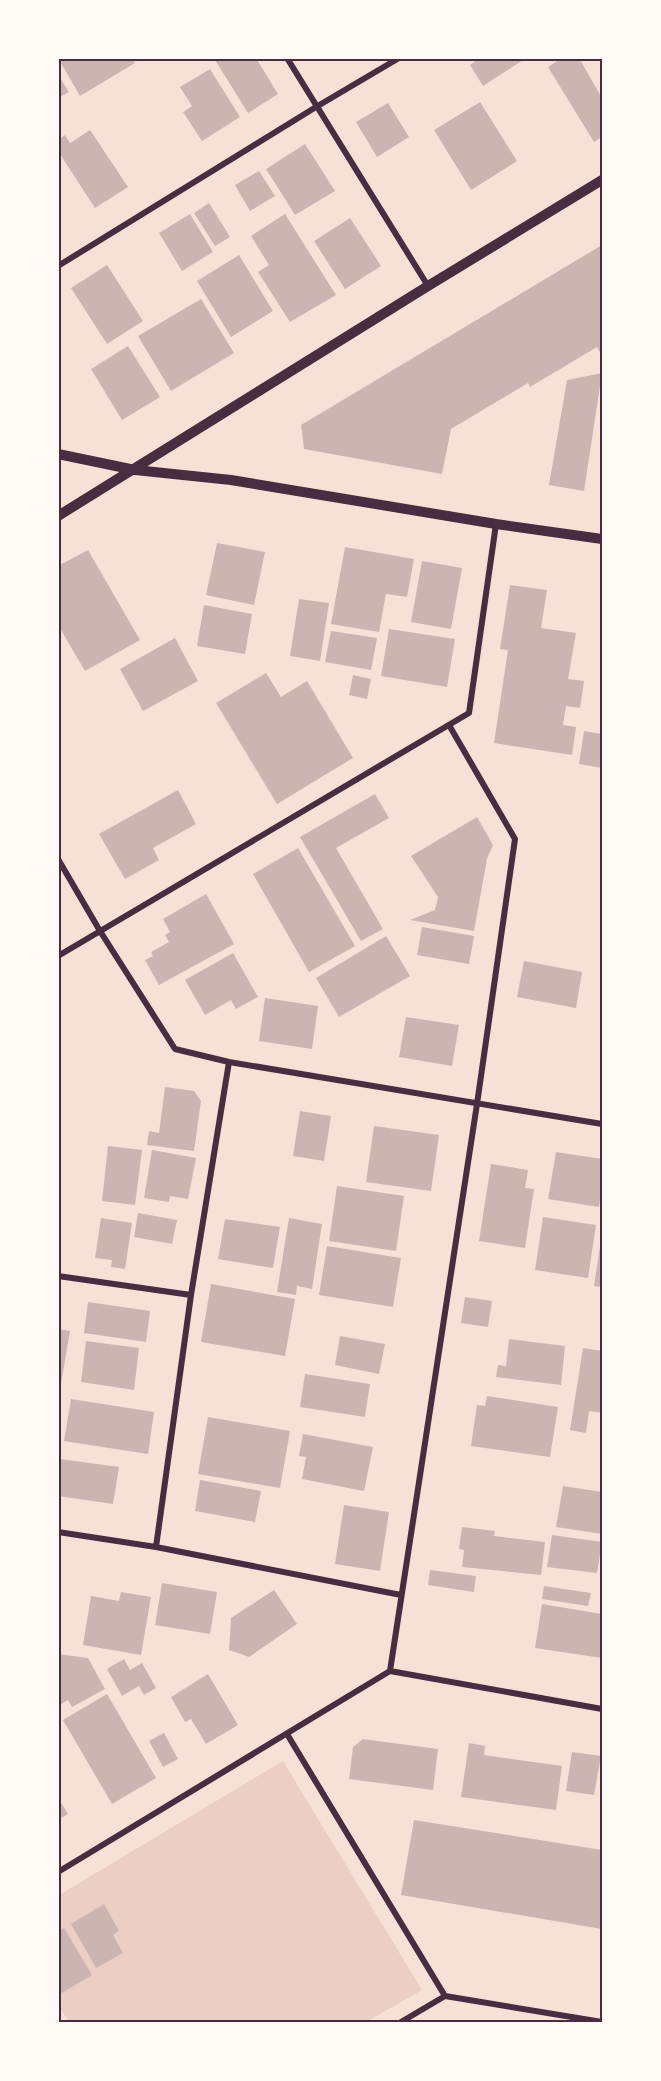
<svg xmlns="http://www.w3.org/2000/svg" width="661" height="2081" font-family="'PT Serif',serif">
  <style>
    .green { fill: #ebcfc5 }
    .building { fill: #ccb4b1 }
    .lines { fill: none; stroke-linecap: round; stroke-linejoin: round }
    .minor { stroke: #4a2c40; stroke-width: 6 }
    .tertiary { stroke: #4a2c40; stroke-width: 10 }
    .neatline { fill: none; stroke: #4a2c40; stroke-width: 2 }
  </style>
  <rect width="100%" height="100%" fill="#f7e1d7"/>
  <path class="green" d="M283 1761 422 1990 366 2022H69L59 2007V1895Z"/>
  <path class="building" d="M58 58H132L135 63 80 96Z
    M217 58H256L278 94 248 113 215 60Z
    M480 58H526L483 86 470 65Z
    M562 58H579L602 98V137L594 142 548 67Z
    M210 69 240 117 202 141 183 112 192 106 180 87Z
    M58 75 69 92 58 98Z
    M480 102 517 161 471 190 434 130Z
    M388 103 409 137 377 157 356 122Z
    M90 130 128 187 95 208 58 151V140L65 135 70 143Z
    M305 144 335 191 295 215 266 169Z
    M259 171 275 196 250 211 235 185Z
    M209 203 230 237 215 246 194 213Z
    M190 214 213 252 182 271 159 233Z
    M285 214 336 295 290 322 258 272 269 265 251 236Z
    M350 218 381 266 345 289 314 241Z
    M602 245V356L597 347 530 387 528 383 451 429 442 474 304 449 301 425Z
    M239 255 273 311 231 337 197 281Z
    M107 265 143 321 107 344 71 288Z
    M201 299 234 353 171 391 138 336Z
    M128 346 160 397 122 420 91 369Z
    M602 373 584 491 549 485 567 380Z
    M217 543 265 552 254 605 206 595Z
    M345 547 414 559 407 597 386 594 379 632 331 624Z
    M88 550 140 640 85 671 58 625V566Z
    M422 561 462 568 451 629 411 622Z
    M510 585 547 590 541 628 576 633 568 679 584 681 580 708 566 706 563 725 576 727 572 755 494 743 508 650 500 649Z
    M299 599 329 603 320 661 290 656Z
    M204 605 252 614 245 654 197 646Z
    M389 629 455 639 447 687 381 676Z
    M331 631 377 638 371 670 325 662Z
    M175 638 198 681 143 711 120 669Z
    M266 673 281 697 307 681 353 758 277 804 216 703Z
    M353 675 371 679 367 699 349 695Z
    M584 731 602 734V768L579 764Z
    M178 790 196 824 153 848 159 860 125 879 99 834Z
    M375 794 389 818 336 848 383 929 361 941 300 837Z
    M477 817 493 845 487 859 474 931 410 920 435 910 438 897 411 856Z
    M298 848 355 946 309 972 253 874Z
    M206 894 234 944 159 985 145 960 153 956 151 952 169 942 165 935 170 932 163 919Z
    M422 927 474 936 469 964 417 955Z
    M386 936 410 976 339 1017 316 978Z
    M233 953 258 997 236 1009 231 1000 205 1015 185 980Z
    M524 961 582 972 576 1008 517 997Z
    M265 998 318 1006 312 1049 259 1041Z
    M406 1017 459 1025 452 1066 399 1057Z
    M165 1087 194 1091 201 1101 194 1151 147 1145 149 1131 159 1133Z
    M300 1111 331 1116 324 1161 293 1156Z
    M374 1126 439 1135 431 1191 366 1182Z
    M108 1146 142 1150 135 1205 102 1201Z
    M152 1150 196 1158 188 1199 170 1196 169 1202 144 1198Z
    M556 1152 602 1159V1184L599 1207 548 1199Z
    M491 1164 528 1170 525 1188 534 1189 525 1248 479 1241Z
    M337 1186 404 1196 396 1251 329 1241Z
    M138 1213 177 1220 172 1244 134 1237Z
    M543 1217 596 1225 588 1278 535 1270Z
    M101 1218 132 1223 125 1269 111 1267 112 1260 95 1258Z
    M289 1218 322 1224 312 1289 297 1286 296 1295 277 1292Z
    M225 1219 280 1227 273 1268 218 1259Z
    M327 1246 401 1258 393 1307 319 1295Z
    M600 1246 602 1247V1287L594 1286Z
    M211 1284 295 1299 285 1356 201 1342Z
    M465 1297 492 1301 488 1327 461 1323Z
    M88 1302 150 1311 146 1342 84 1333Z
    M58 1329 70 1331 61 1384 58 1383Z
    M340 1336 385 1344 379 1374 335 1365Z
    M509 1339 565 1346 561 1385 496 1377 498 1365 506 1366Z
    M86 1341 139 1348 134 1390 81 1382Z
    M583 1348 602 1351V1413L589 1411 586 1433 570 1430Z
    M305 1374 370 1384 365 1417 300 1407Z
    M487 1396 558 1407 550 1457 471 1446 477 1405 485 1406Z
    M71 1399 154 1412 148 1454 64 1441Z
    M208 1417 290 1431 280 1488 198 1474Z
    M303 1434 373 1447 364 1491 302 1479 306 1457 299 1456Z
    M60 1459 119 1467 113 1504 58 1496Z
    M200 1480 261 1491 255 1522 195 1511Z
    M563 1486 602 1492V1534L556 1527Z
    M344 1505 389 1512 380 1571 335 1564Z
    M462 1527 495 1531 494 1536 545 1542 541 1575 462 1567 464 1550 459 1549Z
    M552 1535 602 1542 597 1573 547 1567Z
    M430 1570 476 1576 474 1592 428 1585Z
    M162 1583 217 1592 210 1634 155 1625Z
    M544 1586 591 1593 588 1606 542 1599Z
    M274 1590 297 1624 249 1657 229 1650 231 1618Z
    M121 1592 151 1597 141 1655 83 1645 91 1596 119 1601Z
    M542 1604 602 1614V1658L535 1648Z
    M58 1654 88 1658 105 1689 72 1707 68 1700 58 1706Z
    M124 1659 130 1670 142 1663 156 1688 144 1695 139 1686 122 1696 107 1669Z
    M208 1674 238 1725 206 1744 191 1719 185 1722 171 1697Z
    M107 1694 156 1778 112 1804 63 1720Z
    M164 1733 178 1759 163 1767 149 1741Z
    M363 1739 438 1749 433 1790 349 1779 353 1747Z
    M469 1743 485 1746 484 1755 562 1766 556 1810 461 1797Z
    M572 1752 601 1756 594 1795 566 1791Z
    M58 1798 68 1814 58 1820Z
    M414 1820 602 1850V1929L401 1895Z
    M104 1904 119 1931 113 1935 123 1953 96 1968 71 1924Z
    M64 1928 92 1975 62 1993 58 1988V1931Z"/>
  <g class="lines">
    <path class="minor" d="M287 58 428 286
      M58 266 316 107 399 58
      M58 859 100 931 175 1049 229 1062 602 1124
      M58 956 469 713 496 524
      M58 1276 191 1295
      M58 1532 156 1547 401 1595
      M156 1547 191 1295 229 1062
      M390 1671 477 1104 515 839 449 725
      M287 1734 445 1996 602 2022
      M58 1872 390 1671 602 1709
      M401 2022 445 1996"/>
    <path class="tertiary" d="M58 454 135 470 231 480 496 524 602 539
      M58 516 428 286 602 180"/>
  </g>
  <rect width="661" height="2081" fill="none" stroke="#fffaf5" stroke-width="120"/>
  <rect x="60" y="60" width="541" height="1961" class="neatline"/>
</svg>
